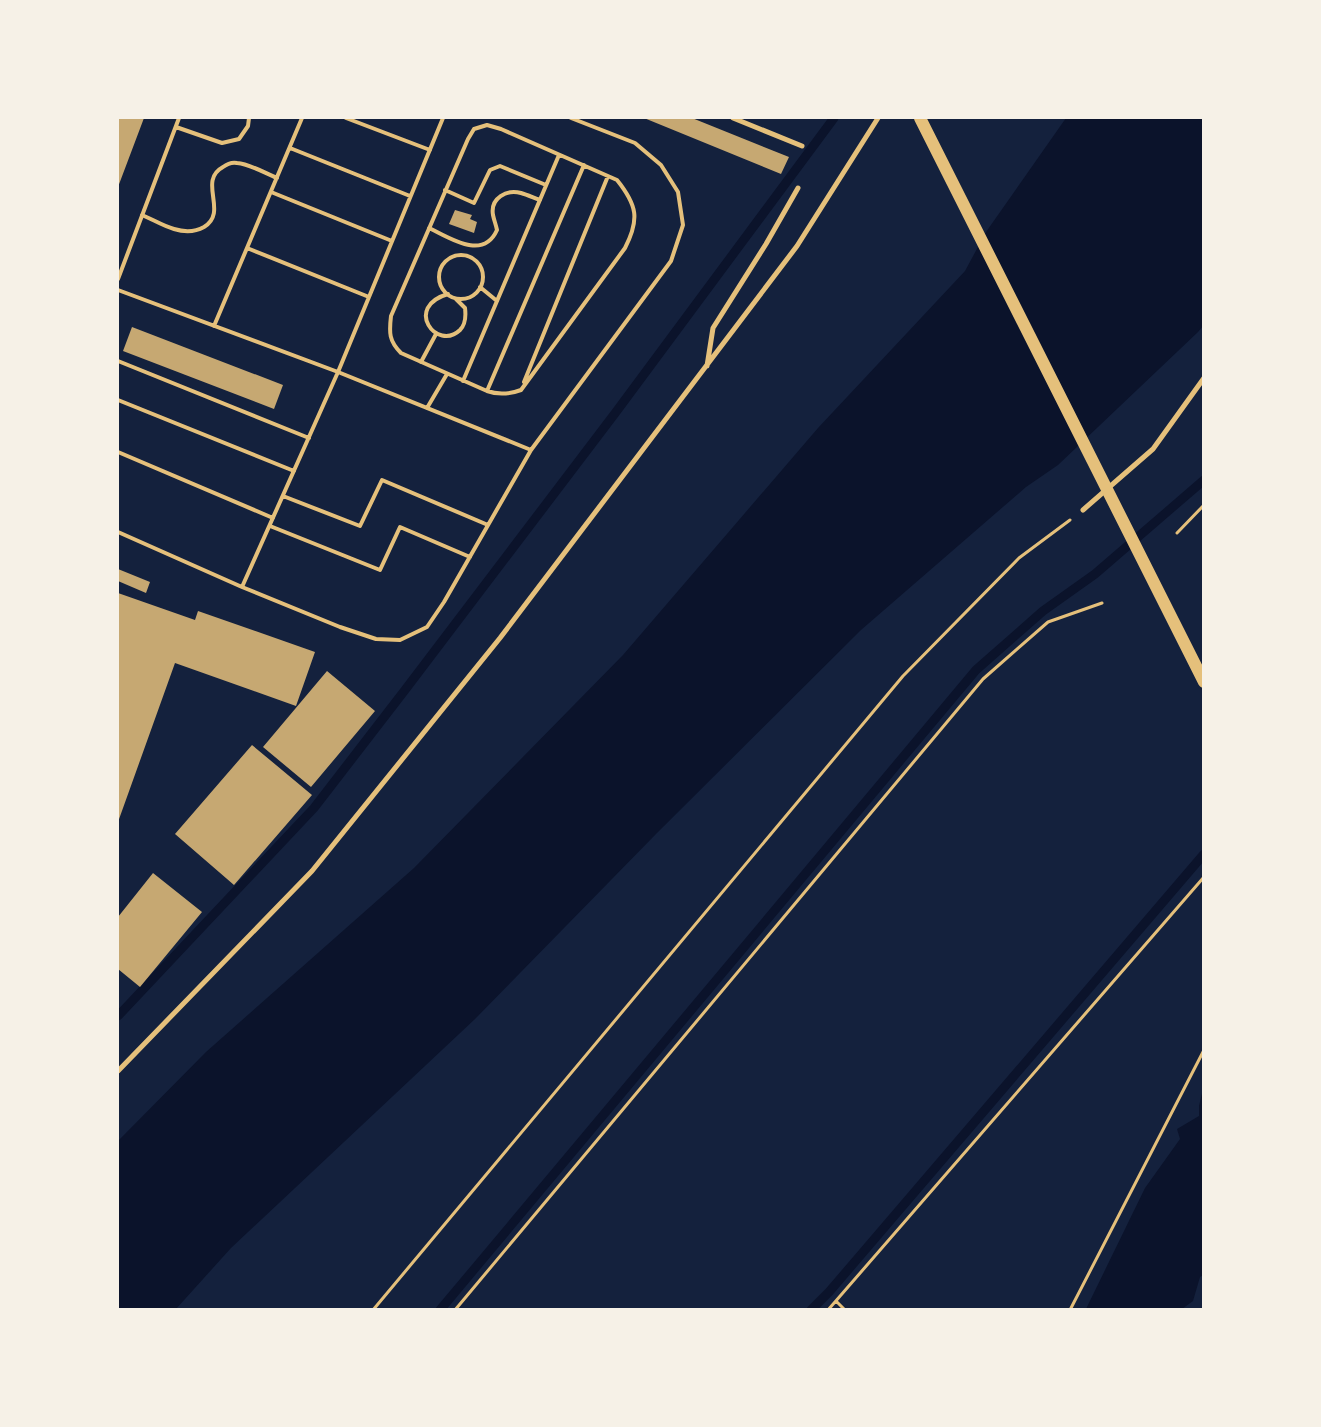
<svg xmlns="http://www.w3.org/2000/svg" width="1321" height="1427" font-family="Raleway,sans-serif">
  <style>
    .water { fill: #0b132b }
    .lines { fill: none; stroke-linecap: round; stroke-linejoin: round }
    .stream { stroke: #0b132b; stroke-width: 9 }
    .building { fill: #c6a872 }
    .path { stroke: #e5c07b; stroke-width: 3 }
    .service { stroke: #e5c07b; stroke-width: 4 }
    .minor { stroke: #e5c07b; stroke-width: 5 }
    .primary { stroke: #e5c07b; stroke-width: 12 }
  </style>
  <rect width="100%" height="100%" fill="#14213d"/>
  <path class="water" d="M1066 118H1203L1204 325 1198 332 1058 465 1026 487 861 630 656 834 475 1019 231 1248 176 1309 118 1310V1141L206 1052 414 868 623 655 818 428 965 271 986 232Z
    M1203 1089V1275L1200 1277 1193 1301 1182 1309H1086L1145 1188 1180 1139 1177 1129 1199 1116V1106Z"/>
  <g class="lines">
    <path class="stream" d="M118 1016 314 808 405 690 616 412 834 118
      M440 1310 976 670 1043 611 1095 574 1204 480
      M811 1310 829 1292 1204 854"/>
  </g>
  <path class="building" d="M118 118H144L118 187Z
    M644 118H692L789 157 781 174Z
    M455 210 472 215 470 219 477 222 474 233 449 224Z
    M132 327 283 385 274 409 123 351Z
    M118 569 150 582 146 593 118 581Z
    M118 593 195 620 198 611 315 652 296 706 175 663 118 822Z
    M327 671 375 711 311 787 263 747Z
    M252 745 312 795 234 885 175 834Z
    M153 873 202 912 140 987 118 969V917Z"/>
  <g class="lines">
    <path class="path" d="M1177 533 1204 505
      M836 1301 845 1310
      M373 1310 903 676 1019 558 1070 520
      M455 1310 983 679 1048 622 1102 603
      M828 1310 1204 877
      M1070 1310 1204 1050"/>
    <path class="service" d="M346 118 430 150
      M487 125 501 129 617 180C637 205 640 219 625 248L521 390C510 394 498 395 487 391L401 353C389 341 389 333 391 316L468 139 474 129Z
      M176 127 222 143 239 139 248 126 249 118
      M290 148 410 196
      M445 190 474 203 490 170 500 166 546 185
      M271 192 392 241
      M142 215C152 219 163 226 174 229 184 232 195 232 204 227 229 212 197 181 223 167 227 164 232 162 237 163 250 164 265 173 277 178
      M429 228C450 238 483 261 497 230 496 225 494 220 493 215 490 198 507 189 521 193 528 195 534 198 540 200
      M247 248 369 297
      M439 277a22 22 0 1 1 44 0a22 22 0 1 1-44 0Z
      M118 279 179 118
      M480 287 497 301
      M118 290 338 372 531 450 444 602 427 627 400 640 376 639 340 627 242 587 118 532
      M448 294C403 307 437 352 460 330 466 324 466 316 465 308L456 299
      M214 326 302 118
      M118 361 309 438
      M421 362 436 334
      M463 381 559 155
      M524 382 608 176
      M487 391 584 165
      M118 400 294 471
      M427 408 447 374
      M531 450 671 261 683 225 678 192 661 165 635 143 571 118
      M118 452 273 518
      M283 496 360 526 382 480 488 525
      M270 526 380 570 400 527 470 557
      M242 587 338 372 443 118"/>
    <path class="minor" d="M733 118 802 146
      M707 366 713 328 766 244 798 188
      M1083 510 1153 449 1204 378
      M118 1071 312 871 500 638 797 246 878 118"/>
    <path class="primary" d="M920 118 1204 682"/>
  </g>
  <rect width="1321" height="1427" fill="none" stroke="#f6f1e7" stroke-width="238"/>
</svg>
